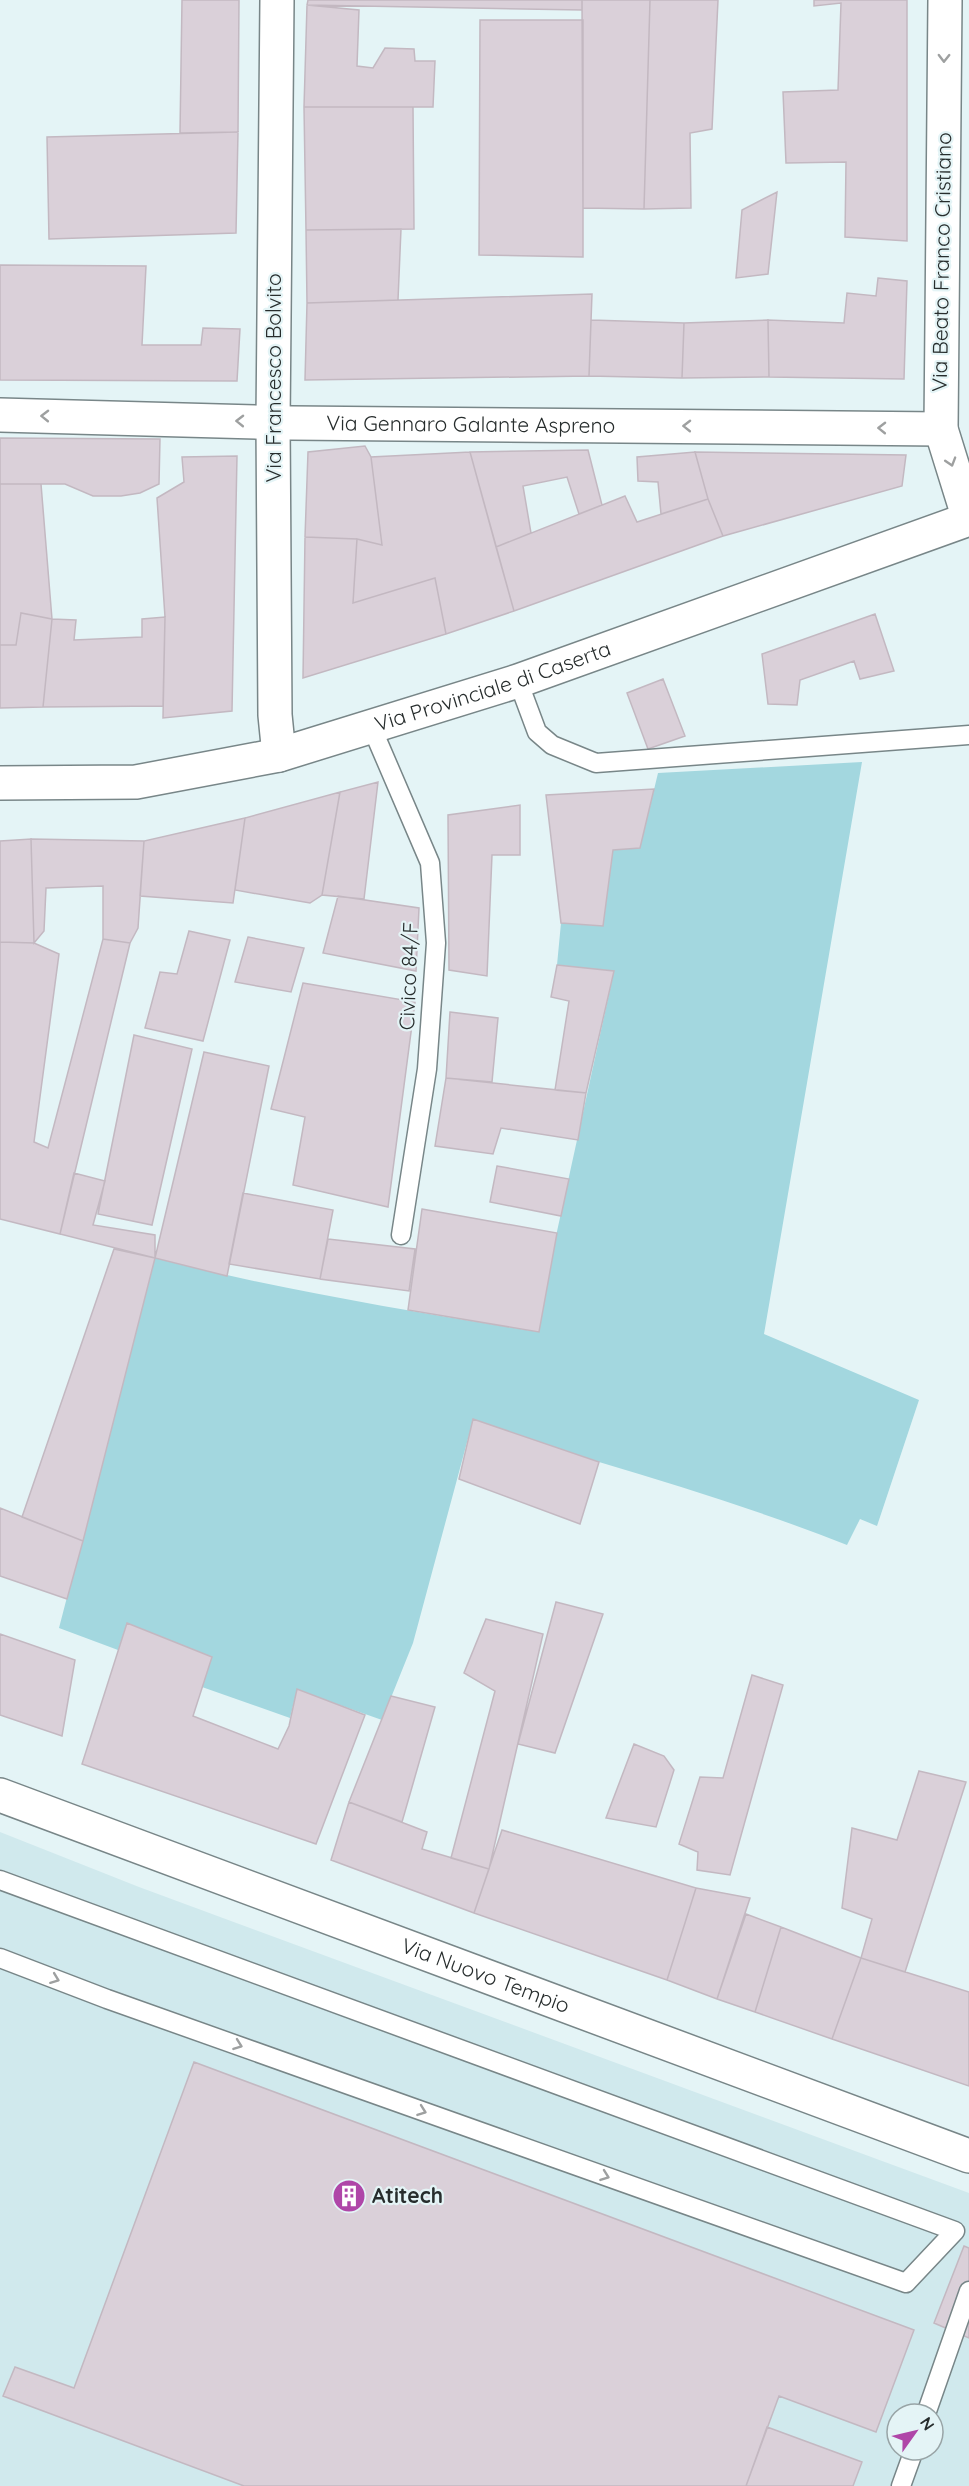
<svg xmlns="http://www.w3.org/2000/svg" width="969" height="2486" font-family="Quicksand,sans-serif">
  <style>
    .built { fill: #d0e9ed; fill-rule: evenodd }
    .green { fill: #a3d7df }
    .building { fill: #dad0d9; stroke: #c3b8c1; stroke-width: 1.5 }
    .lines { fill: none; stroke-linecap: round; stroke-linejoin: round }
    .service-casing { stroke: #788688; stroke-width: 21 }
    .minor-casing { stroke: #788688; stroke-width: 36 }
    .tertiary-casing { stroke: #788688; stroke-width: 36 }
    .secondary-casing { stroke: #788688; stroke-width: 36 }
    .service { stroke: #fff; stroke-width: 18 }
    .minor { stroke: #fff; stroke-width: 33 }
    .tertiary { stroke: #fff; stroke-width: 33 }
    .secondary { stroke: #fff; stroke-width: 33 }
    .oneway { stroke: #9ea0a0 }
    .labels { text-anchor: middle; stroke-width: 4.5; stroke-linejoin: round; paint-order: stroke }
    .street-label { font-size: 21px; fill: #272d2d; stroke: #e4f4f6 }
    .poi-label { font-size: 21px; font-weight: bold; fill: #272d2d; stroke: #e4f4f6; text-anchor: start }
  </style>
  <rect width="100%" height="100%" fill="#e4f4f6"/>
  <path class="built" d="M0 1832 139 1887 969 2193V2486H0ZM897 2414H933V2450H897Z"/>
  <path class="green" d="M862 762 764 1334 919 1400 877 1526 860 1519 847 1545C766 1513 683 1487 599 1462 557 1450 515 1434 473 1420L413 1643 382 1720 297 1690 290 1718 202 1687 127 1623 118 1650 59 1628 155 1258C281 1290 410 1311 539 1332L556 1236 614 971 557 965 561 923 603 926 613 850 640 848 658 773Z"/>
  <path class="building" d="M182 0H239L238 132 180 133Z
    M308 0H582V10L307 5Z
    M582 0H650L644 209 583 208Z
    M650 0H718L712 129 690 133 691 208 644 209Z
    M814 0H907V241L845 237 846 162 786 163 783 92 838 90 841 3 814 6Z
    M307 5 359 10 357 66 373 68 385 48 414 49 415 61H435L433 107H304Z
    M480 20H583V257L479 255Z
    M304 107H413L414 229 306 230Z
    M238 132 236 233 49 239 47 137Z
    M777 192 768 274 736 278 742 210Z
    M401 229 398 300 307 303 306 230Z
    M0 265 146 266 142 345H201L203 328 240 329 237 381 0 380Z
    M878 278 907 281 904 379 769 377 768 320 844 323 847 293 876 296Z
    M592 294 589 376 305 380 307 303Z
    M591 320 684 323 682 378 589 376Z
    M768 320 769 377 682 378 684 323Z
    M0 438 160 439 159 484 140 493 121 496H93L65 484H0Z
    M365 446 371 457 382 545 357 539 305 537 308 452Z
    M588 450 602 505 579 514 567 477 523 486 531 533 496 547 470 452Z
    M470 452 514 611 446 634 435 578 353 603 357 539 382 545 371 457Z
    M695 452 906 455 902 486 723 536 708 499Z
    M695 452 708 499 661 514 658 482 638 481 637 457Z
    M237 456 232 711 163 718 165 617 157 498 184 482 182 457Z
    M0 484H41L52 619 21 613 16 645H0Z
    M625 496 637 522 708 499 723 536 514 611 496 547Z
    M305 537 357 539 353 603 435 578 446 634 303 678Z
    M21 613 52 619 43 707 0 708V645H16Z
    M875 614 894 671 860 679 854 661 800 680 797 705 768 704 762 654Z
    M165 617 163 706 43 707 52 619 76 620 74 640 142 637V619Z
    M663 679 685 736 648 749 627 693Z
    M378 782 364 899 322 895 340 792Z
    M654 789 640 848 613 850 603 926 561 923 546 795Z
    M340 792 322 895 310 903 235 890 245 818Z
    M520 805V855H492L487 976 449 970 448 815Z
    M245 818 233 903 140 896 144 841Z
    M31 839 34 943 0 942V841Z
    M31 839 144 841 138 928 130 943 103 939V886L46 888 44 931 34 943Z
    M338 896 419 908 416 971 323 953Z
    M189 931 230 940 203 1041 145 1028 160 972 177 974Z
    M248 937 304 948 291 992 235 982Z
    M103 939 130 943 60 1234 0 1219V942L34 943 59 954 34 1142 48 1148Z
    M557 965 614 971 586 1093 555 1090 569 1001 551 997Z
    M303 983 415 1002 388 1207 293 1185 305 1117 271 1109Z
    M450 1012 498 1018 492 1082 446 1078Z
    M134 1035 192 1049 152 1225 98 1214Z
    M204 1052 269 1066 227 1276 155 1258Z
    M446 1078 586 1093 578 1140 501 1128 493 1154 435 1146Z
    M497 1166 569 1179 561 1216 490 1202Z
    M74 1173 105 1181 93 1225 155 1235V1258L60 1234Z
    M243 1193 333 1210 320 1279 229 1264Z
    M422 1209 557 1233 539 1332 408 1310Z
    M328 1239 415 1249 409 1291 320 1279Z
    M114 1249 155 1258 83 1541 22 1517Z
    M473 1419 599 1462 580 1524 459 1479Z
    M0 1508 83 1541 67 1599 0 1576Z
    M556 1602 603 1614 555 1753 518 1744Z
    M486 1619 543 1634 489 1869 451 1858 495 1691 464 1673Z
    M127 1623 212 1657 193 1716 278 1749 289 1726 297 1689 365 1715 316 1844 82 1764Z
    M0 1634 75 1660 62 1736 0 1715Z
    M752 1675 783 1685 730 1875 697 1870 698 1852 679 1844 700 1777 723 1778Z
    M391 1696 435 1707 402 1822 349 1802Z
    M634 1744 664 1756 674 1770 656 1827 606 1818Z
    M919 1771 966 1782 905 1972 861 1958 872 1919 842 1908 852 1828 897 1840Z
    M349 1802 427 1832 422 1849 489 1869 474 1913 331 1860Z
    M502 1830 696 1888 667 1980 474 1913Z
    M696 1888 750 1898 717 1999 667 1980Z
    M746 1914 781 1927 755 2012 717 1999Z
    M781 1927 861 1958 832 2039 755 2012Z
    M861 1958 969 1992V2086L832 2039Z
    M194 2062 914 2330 876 2432 779 2396 746 2486H244L3 2396 15 2367 74 2388Z
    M964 2246 969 2248V2338L934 2323Z
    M767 2427 862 2462 853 2486H746Z"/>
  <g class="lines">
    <g class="service-casing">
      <path id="service" d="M518 681 537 732 552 745 596 763 969 735
        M372 728 430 863 436 943 427 1069 401 1235
        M0 1880 955 2231 906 2283 107 1999 0 1958
        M926 2414 969 2291
        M901 2486 914 2450"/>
    </g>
    <g class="minor-casing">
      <g id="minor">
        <path d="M277 0 273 422 275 715 279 755"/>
        <path d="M945 0 941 429 969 519"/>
        <path id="s1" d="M0 415 291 423 941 429"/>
      </g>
    </g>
    <g class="tertiary-casing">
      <g id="tertiary">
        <path id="s2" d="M0 1795 969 2156"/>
      </g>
    </g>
    <g class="secondary-casing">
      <g id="secondary">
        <path id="s3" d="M0 783 136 782 279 755 518 681 969 519"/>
      </g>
    </g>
    <use href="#service" class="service"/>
    <use href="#minor" class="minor"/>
    <use href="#tertiary" class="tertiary"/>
    <use href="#secondary" class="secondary"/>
  </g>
  <defs><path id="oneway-chevron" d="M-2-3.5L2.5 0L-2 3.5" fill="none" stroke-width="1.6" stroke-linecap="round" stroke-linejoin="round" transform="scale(1.5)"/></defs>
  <g class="oneway">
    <use href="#oneway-chevron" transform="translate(944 58) rotate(91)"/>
    <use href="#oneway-chevron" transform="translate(45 416) rotate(-179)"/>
    <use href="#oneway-chevron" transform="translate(240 421) rotate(-179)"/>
    <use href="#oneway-chevron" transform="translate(687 426) rotate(-179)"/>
    <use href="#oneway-chevron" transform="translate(882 428) rotate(-179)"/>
    <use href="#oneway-chevron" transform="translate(951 462) rotate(73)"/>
    <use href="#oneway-chevron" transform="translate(55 1979) rotate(21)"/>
    <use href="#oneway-chevron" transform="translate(238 2045) rotate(20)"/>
    <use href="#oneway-chevron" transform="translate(422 2111) rotate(20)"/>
    <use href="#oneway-chevron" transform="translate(605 2176) rotate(20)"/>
  </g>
  <defs>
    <g id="building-disc" transform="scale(1.725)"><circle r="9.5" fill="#af46a8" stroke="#e4f4f6"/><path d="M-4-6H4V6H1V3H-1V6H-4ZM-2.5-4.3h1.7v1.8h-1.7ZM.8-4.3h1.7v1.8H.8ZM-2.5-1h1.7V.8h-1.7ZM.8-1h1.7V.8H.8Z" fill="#fff"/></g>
  </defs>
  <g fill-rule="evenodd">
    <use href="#building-disc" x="349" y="2196"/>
  </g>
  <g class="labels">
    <g class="street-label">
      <text transform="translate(942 262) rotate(-89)" y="7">Via Beato Franco Cristiano</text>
      <text transform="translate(274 378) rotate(-90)" y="7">Via Francesco Bolvito</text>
      <text dy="7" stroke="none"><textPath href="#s1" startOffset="471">Via Gennaro Galante Aspreno</textPath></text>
      <text dy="7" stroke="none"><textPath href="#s3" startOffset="506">Via Provinciale di Caserta</textPath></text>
      <text transform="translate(409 976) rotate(-88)" y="7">Civico 84/F</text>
      <text dy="7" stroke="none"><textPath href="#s2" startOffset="518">Via Nuovo Tempio</textPath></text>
    </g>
    <g class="poi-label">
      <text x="372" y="2203">Atitech</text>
    </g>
  </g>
  <g transform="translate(915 2432) rotate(56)"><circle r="28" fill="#e4f4f6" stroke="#98a4a6" stroke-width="1.5"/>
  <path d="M0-4.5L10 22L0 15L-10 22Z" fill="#af46a8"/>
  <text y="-9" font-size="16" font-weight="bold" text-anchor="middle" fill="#272d2d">N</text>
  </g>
</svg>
